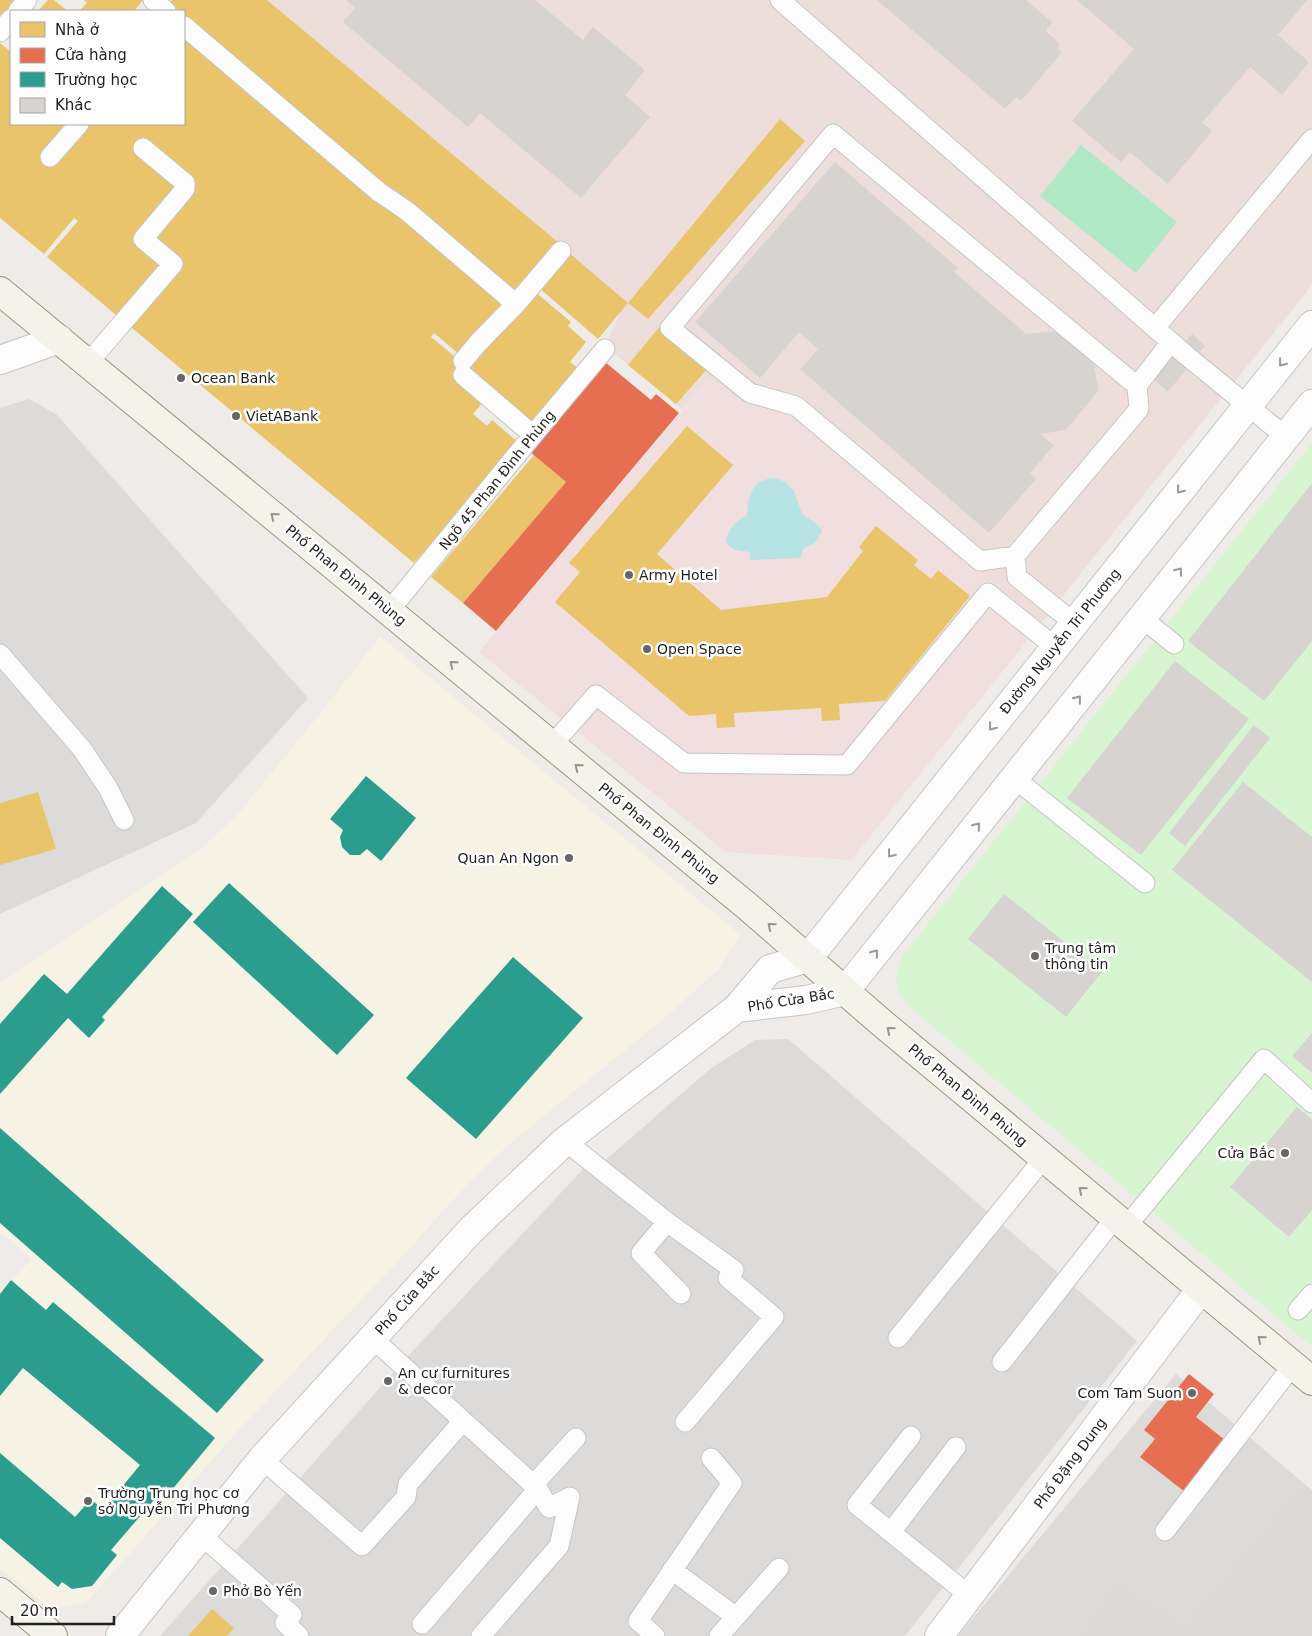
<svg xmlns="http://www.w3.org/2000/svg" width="1312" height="1636" font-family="'DejaVu Sans',sans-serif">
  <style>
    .residential { fill: #dddbd9 }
    .commercial { fill: #f1dedf }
    .education { fill: #f7f3e4 }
    .religious { fill: #dcdad9 }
    .military { fill: #eddedb }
    .park { fill: #d7f5d1 }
    .pitch { fill: #afe9c6 }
    .parking { fill: #dedcdb }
    .water { fill: #b8e3e4 }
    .homes { fill: #e9c46a }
    .shops { fill: #e76f51 }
    .schools { fill: #2a9d8f }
    .building { fill: #d6d3d0 }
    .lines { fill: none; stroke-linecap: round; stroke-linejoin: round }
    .service-casing { stroke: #c6c5c4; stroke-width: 21 }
    .minor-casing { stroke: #c6c5c4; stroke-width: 30 }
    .tertiary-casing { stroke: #c6c5c4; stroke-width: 30 }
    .secondary-casing { stroke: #99967f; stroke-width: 30 }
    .service { stroke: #fcfcfc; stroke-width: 19 }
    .minor { stroke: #fcfcfc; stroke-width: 28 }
    .tertiary { stroke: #fcfcfc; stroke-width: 28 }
    .secondary { stroke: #f4f3eb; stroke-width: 28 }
    .oneway { stroke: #999 }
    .oneway2 { stroke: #94948f }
    .poi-dot { fill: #676665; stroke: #fff; stroke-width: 2 }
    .labels { text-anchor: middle; stroke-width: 5; stroke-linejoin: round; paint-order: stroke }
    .poi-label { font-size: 14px; fill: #1f1f1f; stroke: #fff; text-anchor: start }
    .street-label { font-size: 14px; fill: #1f1f1f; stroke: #fff }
  </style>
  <rect width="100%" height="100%" fill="#eeebe8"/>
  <path class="residential" d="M29 399 56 414 308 698 196 823 0 914V408Z
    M788 1039 1137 1341 905 1636H160L407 1357 586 1166 602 1163 710 1069 755 1040Z
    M1176 1374 1303 1483 1185 1624 1114 1581 1079 1636H958Z"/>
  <path class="commercial" d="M710 378 743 404 785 412 1042 622 851 860 726 852 479 652Z"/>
  <path class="education" d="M380 636 741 935 719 969 660 1022 551 1110 504 1149 465 1187 397 1262 235 1434 86 1603 51 1609 0 1568V1294L31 1259 0 1232V983L202 848 238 814 327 705Z"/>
  <path class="religious" d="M1303 1483 1312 1490V1636H1079L1114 1581 1185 1624Z"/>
  <path class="military" d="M267 0H1312V285L1042 622 785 412 743 404 710 378 682 410 609 349 610 335 620 313 628 303Z"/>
  <path class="park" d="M1312 443V1347L911 1008C894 992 893 974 903 955Z"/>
  <path class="pitch" d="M1081 145 1177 222 1136 273 1040 196Z"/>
  <path class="parking" d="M831 1295 881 1334 790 1450 741 1410Z"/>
  <path class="water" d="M775 478 785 482 794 491 802 514 818 525 822 531 816 542 802 550 801 558 750 560V552L736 550 730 547 726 542C728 528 735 522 747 515 749 494 751 480 775 478Z"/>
  <path class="homes" d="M0 0H21L0 25Z
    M48 0H54L68 11H38Z
    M84 0H143L134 11H79L87 3Z
    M172 0H267L559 243 515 296 184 15V11H179L170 3Z
    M184 34 413 228 415 225 507 301 460 355 434 333 431 337 465 365 534 291 571 322 568 326 586 342 570 362 579 369 530 426 462 368 454 378 482 403 473 414 487 426 492 420 518 442 414 563 126 323 176 264 148 241 180 184 139 238 169 264 122 320 47 257 78 221 74 218 44 254 0 218V43L11 52V124H184Z
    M780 119 805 141 648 319 628 303Z
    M568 252 628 303 598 339 538 287Z
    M661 325 708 368 676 404 628 365Z
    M687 426 733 465 657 554 721 610 827 597 863 551 859 547 876 526 918 560 914 565 931 579 938 570 970 596 885 701 839 704 840 720 822 721 821 708 734 713 735 727 717 728 716 714 689 716 555 602 580 572 569 563Z
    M534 455 566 482 463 603 431 577Z
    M38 792 56 849 0 865V803Z
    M212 1609 234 1628 227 1636H188Z"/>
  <path class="shops" d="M605 362 651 400 656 394 679 413 496 631 463 603 566 482 529 451Z
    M1189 1374 1214 1394 1196 1417 1225 1440 1185 1492 1140 1457 1155 1439 1144 1430Z"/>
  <path class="schools" d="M366 776 416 818 381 861 367 849 360 855H350L342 847 340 837 343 830 330 819Z
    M229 883 374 1015 337 1055 193 922Z
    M162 886 193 914 102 1017 105 1020 89 1038 68 1018 0 1094V1024L44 974 67 994Z
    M513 957 583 1018 476 1139 406 1078Z
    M0 1128 264 1360 217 1413 0 1223Z
    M11 1280 46 1310 53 1302 215 1438 171 1491 166 1486 111 1550 117 1555 92 1586 72 1589 62 1582 58 1587 0 1538V1453L75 1517 91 1499 103 1510 140 1465 23 1368 0 1396V1294Z"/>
  <path class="building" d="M346 0H535L583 40 593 27 645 70 625 95 650 117 581 198 480 113 468 127 343 22 355 8Z
    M877 0H1026L1052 22 1046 31 1060 44 1057 48 1062 52 1021 101 1016 97 1005 109Z
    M1077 0H1307L1278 35 1309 62 1282 95 1250 67 1202 123 1212 131 1168 184 1130 152 1121 162 1072 121 1134 49Z
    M835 162 958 268 954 272 1026 334 1057 331 1094 363 1098 391 1066 430 1040 434 1054 445 1030 473 1036 479 989 533 800 369 818 349 799 332 760 378 695 322Z
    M1192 334 1205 346 1168 392 1154 379Z
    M1312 483V641L1264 701 1188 641Z
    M1175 661 1249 719 1141 855 1067 798Z
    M1254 725 1270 738 1185 846 1169 833Z
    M1243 782 1312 837V982L1172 870Z
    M1004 894 1102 972 1066 1017 968 939Z
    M1312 1033V1073L1292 1056Z
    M1297 1107 1312 1119V1210L1289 1237 1230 1187Z"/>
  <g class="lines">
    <g class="service-casing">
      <path id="service" d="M153 0 166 11
        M780 0 1187 356 1286 437
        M18 11 27 0
        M184 26 379 192 407 211 516 304
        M0 32 11 19
        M50 157 79 124
        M1155 328 1312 139
        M463 361 478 343 516 304 561 251
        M88 363 173 264 143 239 185 189V183L143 148
        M463 375 533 435
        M1137 386 1171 342
        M1015 556 980 561 796 406 750 393 670 328 833 134 1137 386 1139 409 1015 556 1017 577 1074 623
        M389 611 533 435 605 349
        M1142 618 1174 644
        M0 654 82 749 108 788 124 820
        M552 745 596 695 684 763 847 765 988 593 1055 647
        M1014 778 1145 883
        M565 1141 667 1222 734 1270 728 1278 774 1317 685 1422
        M667 1222 641 1253 681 1294
        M1126 1227 1264 1059 1312 1103
        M1298 1310 1312 1294
        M372 1338 538 1489 549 1508 570 1497 559 1546 481 1636
        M898 1338 1044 1158
        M1002 1362 1115 1218
        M911 1436 857 1505 970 1596
        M262 1459 362 1546 406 1497 408 1484 463 1421
        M533 1485 576 1438
        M1165 1531 1293 1365
        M891 1532 956 1447
        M201 1535 292 1615 285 1623 299 1636
        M672 1570 736 1617
        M422 1624 538 1489
        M655 1636 638 1621 732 1483 711 1458
        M719 1636 779 1568"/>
    </g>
    <g class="minor-casing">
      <path id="minor" d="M0 360 59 339
        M939 1636 1201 1289"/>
    </g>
    <g class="tertiary-casing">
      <path id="tertiary" d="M737 1008 806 1000 845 991 1312 404
        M120 1636 262 1459 471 1230 565 1141 737 1008 770 969 808 958 1312 325"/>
    </g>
    <g class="secondary-casing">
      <path id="secondary" d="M0 291 747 906 883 1024 1312 1381
        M0 1592 53 1636"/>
    </g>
    <use href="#service" class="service"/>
    <use href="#minor" class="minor"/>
    <use href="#tertiary" class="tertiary"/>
    <use href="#secondary" class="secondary"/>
  </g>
  <defs><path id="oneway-chevron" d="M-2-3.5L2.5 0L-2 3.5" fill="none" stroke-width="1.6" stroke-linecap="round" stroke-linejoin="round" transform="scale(1.25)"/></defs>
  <g class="oneway">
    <use href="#oneway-chevron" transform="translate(1282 363) rotate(128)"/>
    <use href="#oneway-chevron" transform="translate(1180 490) rotate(129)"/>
    <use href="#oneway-chevron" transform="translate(1179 571) rotate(-52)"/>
    <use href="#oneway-chevron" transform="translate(1078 699) rotate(-51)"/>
    <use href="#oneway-chevron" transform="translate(992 727) rotate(128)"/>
    <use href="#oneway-chevron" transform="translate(977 826) rotate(-51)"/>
    <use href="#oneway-chevron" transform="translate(891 854) rotate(128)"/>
    <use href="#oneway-chevron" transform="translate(875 953) rotate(-52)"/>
  </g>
  <g class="oneway2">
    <use href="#oneway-chevron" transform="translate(274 516) rotate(-140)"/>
    <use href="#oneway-chevron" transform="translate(453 664) rotate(-141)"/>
    <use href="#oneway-chevron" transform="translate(578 767) rotate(-141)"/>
    <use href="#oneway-chevron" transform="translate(771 926) rotate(-140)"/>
    <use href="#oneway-chevron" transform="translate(890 1030) rotate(-140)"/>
    <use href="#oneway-chevron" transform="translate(1082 1190) rotate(-140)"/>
    <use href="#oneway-chevron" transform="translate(1261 1339) rotate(-140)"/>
  </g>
  <g class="poi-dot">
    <circle cx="181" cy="378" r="5"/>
    <circle cx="236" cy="416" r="5"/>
    <circle cx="629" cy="575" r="5"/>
    <circle cx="647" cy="649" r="5"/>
    <circle cx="569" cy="858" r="5"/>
    <circle cx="1035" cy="956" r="5"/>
    <circle cx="1285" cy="1153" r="5"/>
    <circle cx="388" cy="1381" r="5"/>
    <circle cx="1192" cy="1393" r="5"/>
    <circle cx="88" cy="1501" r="5"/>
    <circle cx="213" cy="1591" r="5"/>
  </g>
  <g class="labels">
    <g class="poi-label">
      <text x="191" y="383">Ocean Bank</text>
      <text x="246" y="421">VietABank</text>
      <text x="639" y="580">Army Hotel</text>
      <text x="657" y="654">Open Space</text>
      <text x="559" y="863" text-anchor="end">Quan An Ngon</text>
      <text x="1045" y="953">Trung tâm<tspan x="1045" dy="16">thông tin</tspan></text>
      <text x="1275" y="1158" text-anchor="end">Cửa Bắc</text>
      <text x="398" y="1378">An cư furnitures<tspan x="398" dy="16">&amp; decor</tspan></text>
      <text x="1182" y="1398" text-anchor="end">Com Tam Suon</text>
      <text x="98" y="1498">Trường Trung học cơ<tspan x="98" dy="16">sở Nguyễn Tri Phương</tspan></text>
      <text x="223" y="1596">Phở Bò Yến</text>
    </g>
    <g class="street-label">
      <text transform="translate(497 480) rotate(-51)" y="5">Ngõ 45 Phan Đình Phùng</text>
      <text transform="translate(346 575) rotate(39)" y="5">Phố Phan Đình Phùng</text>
      <text transform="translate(1060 641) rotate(-51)" y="5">Đường Nguyễn Tri Phương</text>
      <text transform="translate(659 833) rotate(39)" y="5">Phố Phan Đình Phùng</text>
      <text transform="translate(791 1000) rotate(-9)" y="5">Phố Cửa Bắc</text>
      <text transform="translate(968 1095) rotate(40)" y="5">Phố Phan Đình Phùng</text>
      <text transform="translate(407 1300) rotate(-48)" y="5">Phố Cửa Bắc</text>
      <text transform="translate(1070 1463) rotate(-53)" y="5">Phố Đặng Dung</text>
    </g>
  </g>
  <rect x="10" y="10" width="175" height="115" fill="#ffffff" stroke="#a5a5a5"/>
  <rect x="20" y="22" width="25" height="15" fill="#e9c46a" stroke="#a5a5a5"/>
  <text x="55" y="35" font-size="15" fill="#1f1f1f">Nhà ở</text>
  <rect x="20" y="48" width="25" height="15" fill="#e76f51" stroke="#a5a5a5"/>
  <text x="55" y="60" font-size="15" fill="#1f1f1f">Cửa hàng</text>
  <rect x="20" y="72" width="25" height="15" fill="#2a9d8f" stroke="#a5a5a5"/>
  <text x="55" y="85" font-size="15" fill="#1f1f1f">Trường học</text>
  <rect x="20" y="98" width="25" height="15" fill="#d6d3d0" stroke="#a5a5a5"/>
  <text x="55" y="110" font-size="15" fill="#1f1f1f">Khác</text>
  <path d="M12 1616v8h102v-8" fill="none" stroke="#1f1f1f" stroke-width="2.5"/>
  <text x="20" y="1616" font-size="15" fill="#1f1f1f" stroke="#ffffff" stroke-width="4" paint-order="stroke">20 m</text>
</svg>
